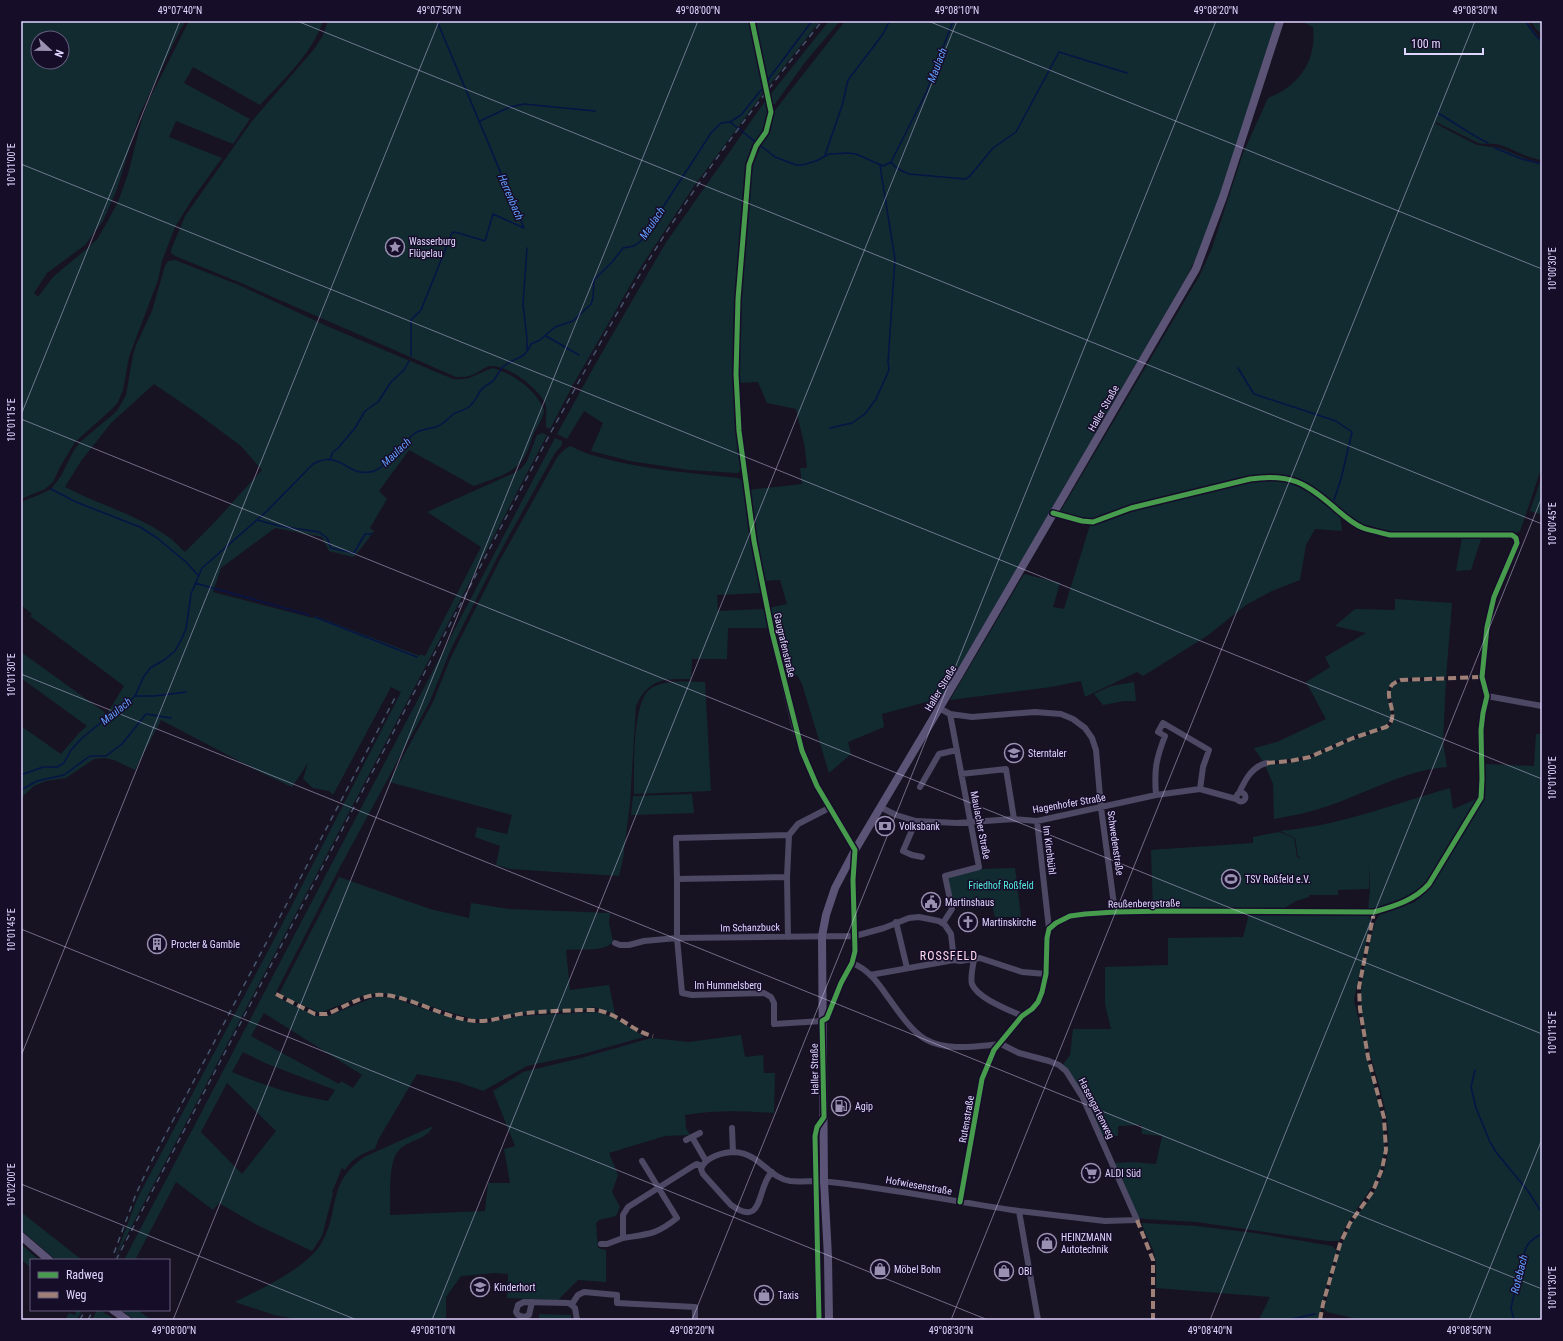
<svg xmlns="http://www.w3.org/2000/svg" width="1563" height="1341" font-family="'Roboto Condensed',sans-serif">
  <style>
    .green { fill: #112b31; fill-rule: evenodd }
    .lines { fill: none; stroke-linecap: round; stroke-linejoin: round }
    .stream { stroke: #071446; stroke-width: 1.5 }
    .minor { stroke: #4d4864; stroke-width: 6 }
    .secondary { stroke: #5b5476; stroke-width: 8 }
    .rail { stroke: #46566e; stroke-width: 1.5; stroke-dasharray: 6 5; stroke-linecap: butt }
    .quiet { stroke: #9e8076; stroke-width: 4; stroke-dasharray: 8 4; stroke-linecap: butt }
    .cycleway-casing { stroke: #160d29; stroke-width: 8 }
    .cycleway { stroke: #469c4c; stroke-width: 5 }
    .ticks { fill: none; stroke: #e0d5ff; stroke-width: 1; stroke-opacity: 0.45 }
    .labels { text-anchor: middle; stroke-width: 3; stroke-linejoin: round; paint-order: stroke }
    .poi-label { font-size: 10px; fill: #e0d5ff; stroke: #160d29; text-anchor: start }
    .street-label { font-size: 10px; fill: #e0d5ff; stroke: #160d29 }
    .park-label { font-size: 10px; fill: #54ecdd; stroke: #160d29 }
    .water-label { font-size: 11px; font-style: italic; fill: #639fff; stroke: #160d29 }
    .quarter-label { font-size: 12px; letter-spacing: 1px; fill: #ffd7ea; stroke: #160d29 }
    .neatline { fill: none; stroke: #e0d5ff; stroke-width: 1.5 }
    .ticks-label { font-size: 10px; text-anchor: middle; fill: #e0d5ff }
  </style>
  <rect width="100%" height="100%" fill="#181323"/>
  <path class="green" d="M21 21H186L180 30 139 116 117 189 103 221 85 245 47 273 34 293 38 297 53 277 90 246 98 238 110 217 118 202 128 174 142 119 149 100 189 21H323C312 54 283 80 260 105L193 67 184 83 250 119 233 144 176 121 169 137 222 158 193 198 175 227 162 261 158 280 129 357 123 390 118 402 112 409 75 442 60 467 53 482 45 489 21 499ZM38 38H62V62H38Z
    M328 21H750L763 92 762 95 694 186 639 270 573 385 550 429 546 427V424C545 417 548 409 545 403 538 388 507 364 490 366 484 367 480 372 474 374 469 377 462 377 456 377L241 283 175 256 171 253V250L185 216 252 121 315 48 323 35Z
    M753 21H820L768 87Z
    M829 21H840L806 61 775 104H772L770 95Z
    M845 21H1278L1212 218 1196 258 1186 278 936 707 930 701 882 714 884 727 848 742 851 754 829 773 802 684 797 675 786 677 768 608 787 604 780 580 763 581 748 490 802 484 800 468H807L805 448 796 409 767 403 758 382 738 383 743 259 751 167 769 129 771 116 776 109Z
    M1300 21H1527L1538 37 1542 40V160C1528 158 1516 151 1503 146 1495 142 1486 145 1478 143L1440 124 1437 122 1436 124 1477 145 1500 148 1529 160 1542 163V466L1525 517 1520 531 1515 534 1381 531 1358 523 1313 487 1274 475 1261 474 1137 503 1097 519H1077L1060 512 1200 275 1212 248 1243 153 1268 98C1299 86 1317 61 1313 27Z
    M1531 21H1542V34L1536 29Z
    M766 100 768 111 765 128 748 157 737 299 735 399 742 469 738 473 689 470 630 461 591 451 603 423 584 411 567 439 557 434 596 363 665 244Z
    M175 260 239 285 329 327 453 379C471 381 477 373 493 368 511 374 526 383 538 399 540 402 543 406 544 410 544 418 536 428 533 435 529 446 527 457 518 465 507 476 488 480 474 486L409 450 379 491 387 499 370 528 374 531 359 551 353 557 329 551 322 537 275 528 221 568 213 592 313 618 315 616 420 656 421 654 425 656 481 547 427 512 514 473 522 468 527 461 537 435 542 433 547 435 115 1258 137 1199 288 913 401 692 391 687 333 795 329 791 313 788 303 779 308 763 292 787 264 774 161 720 135 770 114 760 104 758 94 759 66 778 46 781 34 786 21 798V726L61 754 79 733 87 726 21 678V652L107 714 124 686 30 616 32 614 21 605V502L41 494 51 489 61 476 73 452 80 442 117 411 126 395 133 355 136 345 152 311 165 266 168 261ZM154 384 198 414 241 446 262 470 213 524 185 552C179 547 174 540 167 536 136 514 99 505 65 487L81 461 111 423Z
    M555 438 562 441V445L555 453 500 552 450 651 430 701 340 867 275 994V996L316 1016H328L377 996 396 999 433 1012 473 1023H486L519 1016 594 1012C612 1014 629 1026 644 1037L583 1054 527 1066 483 1091 458 1082 417 1074 378 1140 375 1149C363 1153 351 1159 345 1170L342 1168 332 1192 333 1193 322 1236 312 1251 257 1225 219 1203 213 1210 176 1182 135 1260H124ZM264 1013 362 1075 353 1088 341 1081 339 1084 251 1036ZM243 1052 265 1063 335 1090 328 1101C293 1095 265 1086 232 1072ZM227 1083 276 1131 242 1174 201 1132Z
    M570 446C579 450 589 455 599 457 644 470 692 473 738 478L743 481 762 593 717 595 718 611 765 609 768 628H728L727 659H692L691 679C663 679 649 678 636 706L630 803 623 859 619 876 510 869 496 865 500 846 475 837 477 827 507 834 512 815 389 782 433 702 451 657 500 560 558 456 565 449Z
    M1542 476V515L1530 511Z
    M1270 478 1287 481 1313 492 1340 514 1342 531 1315 529 1306 545 1300 580 1272 591 1246 605 1207 636 1143 676 1137 672 1085 697 1081 681 1051 687 950 700 1024 574 1060 583 1053 607 1064 609 1090 525 1138 508 1251 480Z
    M1482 536 1471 570 1456 571 1462 538Z
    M1395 599 1452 603 1446 678C1435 678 1399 675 1392 683 1380 695 1400 714 1386 725 1378 731 1364 733 1354 736 1339 741 1325 750 1309 755 1295 760 1279 759 1264 763L1254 748 1277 742 1326 719 1306 682 1330 667 1325 657 1366 633 1335 626 1355 609 1395 610Z
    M1446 680 1443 742 1447 767C1405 770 1367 793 1328 806 1310 812 1292 816 1274 819L1273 784 1265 765 1289 763 1310 758 1341 744 1387 728C1407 715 1376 690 1400 682Z
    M705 682 711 791 634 794C634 771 632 703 650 689 664 679 688 682 705 682Z
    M1134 682 1136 701H1124L1103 705 1094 694 1111 686Z
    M1536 734H1542V1320H1361L1327 1312 1324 1309 1326 1302C1333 1276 1338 1248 1351 1224 1356 1215 1364 1208 1369 1200 1377 1188 1385 1172 1387 1158 1395 1107 1365 1059 1361 1009 1359 981 1368 950 1375 922L1379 915 1415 902 1428 888 1482 803 1484 764 1534 766Z
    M1450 788 1453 809 1479 798 1424 887C1409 900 1388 908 1368 910L1370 890 1369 862V889L1338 890V895H1309V897L1296 901 1281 910 1153 908 1151 850 1253 843V837L1279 832 1294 838 1297 857 1302 859 1298 856 1295 838 1280 831C1338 826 1394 804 1450 788Z
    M692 794 694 813 631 815 633 796Z
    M1015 868 1021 917H995L990 898 952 902 946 877 981 869Z
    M339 877 430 909 469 918 471 903 509 909 610 913 609 923 613 941C606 953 579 948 566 950L570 990 609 985 615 1014 593 1007 583 1010 526 1013 485 1019H473L384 993 364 995 320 1013 281 995 280 992Z
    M1249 914H1362L1368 915 1371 920 1354 1000 1382 1119 1385 1140 1384 1154 1382 1167 1375 1182 1347 1224 1339 1241H1327L1197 1222 1144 1219 1138 1217 1115 1163 1133 1162 1156 1164 1162 1136 1142 1134 1141 1125 1118 1126V1136L1102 1135C1092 1110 1083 1085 1062 1066L1070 1055 1073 1029H1111L1105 1004V967L1168 965V938L1243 937Z
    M741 1035 745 1057 763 1055 764 1073H775L774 1113C744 1111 715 1110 685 1115L686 1128 690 1135 665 1136 609 1153 618 1175 612 1192 620 1207 616 1216 599 1220 596 1223 598 1248 606 1250V1282L578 1280 558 1300 507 1298 508 1274 495 1273 461 1276 446 1297V1320H302L274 1315 235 1302C261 1289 309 1267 322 1242 341 1208 326 1184 364 1157L433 1126C427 1140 411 1139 400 1149 387 1161 391 1198 390 1215L485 1211 488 1183H510L504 1149 515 1146 493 1091 523 1072 581 1058 651 1038 689 1042Z
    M21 1212 82 1260H56L21 1230Z
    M1142 1223 1196 1226 1255 1233 1332 1246 1337 1251 1327 1282 1319 1320H1259L1270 1297 1156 1288C1156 1275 1157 1262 1153 1250 1150 1241 1144 1233 1142 1223Z
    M21 1244 39 1260H31V1268L21 1259Z
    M77 1310H82L77 1320H65L69 1313 75 1315Z
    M97 1310H99L116 1320H92Z
    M121 1310H138L151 1320H135Z
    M539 1314 571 1315V1320H539Z"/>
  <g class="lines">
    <path class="stream" d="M437 21 524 228
      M1525 21 1536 36 1542 42
      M767 81 812 21
      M1438 113C1455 123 1470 134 1488 143
      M480 121 510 107 524 104 595 111
      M730 122 775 157 796 165H802L816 161 829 154 848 153 856 154 883 166 891 162 926 93 953 21
      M1495 148 1522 159 1542 164
      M825 155 842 106 848 80 883 34 889 22 891 21
      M891 162C896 169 902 171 909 174L965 179 969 177 993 148 1016 132 1059 52 1127 73
      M546 336 579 355
      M527 351V339L523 304 527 248
      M411 356V320L421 310 452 233 455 232 485 241 493 214 524 228
      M1238 368 1254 394 1336 421 1352 432 1341 479 1334 500
      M830 428 852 423 865 414 876 399 889 370 888 362 895 259 880 166
      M330 459 333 452 339 447 355 428 365 411 378 402 391 382 404 370 409 361
      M51 489 76 502 140 527 157 538 186 562 198 575
      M257 520 280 526 319 532 327 538 331 548 354 553 365 534H372
      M195 583 309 615
      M315 617 417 657
      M136 696H155L186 692
      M21 775 43 767H57L64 763 71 750 81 739 127 701 131 700 135 696 143 678 150 668 164 660 175 651 181 640 186 629 191 594 202 568 267 511 313 464C341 449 345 476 370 472 386 470 401 443 415 433 422 429 431 429 438 426 445 423 449 417 455 413 460 411 465 410 469 407 475 402 477 396 481 390 485 385 489 384 493 381 497 377 499 370 504 366 516 356 524 361 531 344L540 340 555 327 573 321 591 304 593 298 594 280 613 261 623 248 634 246 641 241 711 133 721 123 730 122 741 115 761 90
      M21 790 37 781 64 775 90 756H106L122 744 146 714 171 718
      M1475 1070 1471 1087 1476 1108 1490 1142 1496 1152 1528 1191 1542 1213
      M1287 1320 1315 1314
      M1514 1320 1511 1308 1521 1261C1525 1256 1524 1251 1527 1246 1530 1240 1536 1237 1542 1234"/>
    <path class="minor" d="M739 431 754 541 772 632 794 725 802 751 817 786 855 850 853 880 855 951 852 963 841 983 827 1018 822 1021 774 1024V1003L771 997 764 993 692 995 682 993 677 938V879L787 877
      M1487 696 1542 706
      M939 708 950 714 979 867 945 876 952 909 943 923
      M950 714 972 717 1035 712 1061 714 1073 719 1085 728 1092 738 1096 750 1101 808 1115 912
      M961 774 1006 769 1014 819
      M920 787 939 754 957 750
      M1236.5 797a4.5 4.5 0 1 1 9 0a4.5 4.5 0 1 1-9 0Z
      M1239 793C1245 780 1252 766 1267 763
      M1156 795C1154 770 1156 759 1165 736L1158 732 1163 723 1209 750 1203 767 1200 789
      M880 807 896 815 916 821 957 823 1014 819 1037 821 1156 795 1200 789 1236 799
      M916 821 903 851 912 855 922 857
      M1037 821 1049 929
      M677 879 676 838 789 835
      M896 922 907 968
      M788 937 787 877 789 835 798 824 829 808
      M615 943 620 945H629L644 941 677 938 855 936 884 928 909 918 919 917 939 921 945 925 951 934 954 960
      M974 959C973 966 970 978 972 984 977 998 1009 1010 1022 1016
      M852 963C867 969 876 980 885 993 896 1008 910 1030 925 1039 947 1052 977 1046 1001 1044
      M870 975 954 960 960 961 980 958 1022 972 1046 974
      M1001 1044 1019 1053 1049 1061 1059 1065 1066 1071 1083 1098 1137 1220 1105 1221 1019 1211
      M732 1128 733 1152
      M692 1137 706 1161
      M686 1140 700 1133
      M642 1161 677 1218C656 1235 648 1234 623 1238V1215L628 1207 693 1166 697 1164 702 1166
      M772 1172C756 1187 765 1229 731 1205L703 1174 701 1169C705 1157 723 1152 735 1152 760 1154 769 1178 790 1181 799 1182 808 1181 818 1181 830 1182 842 1183 854 1185 909 1192 964 1203 1019 1211L1038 1320
      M960 1202 982 1079 994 1050 1022 1016 1032 1009 1038 1002 1042 992 1046 974 1047 938 1049 929 1056 923 1070 916 1085 914 1115 912 1167 911 1374 912C1395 906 1415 900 1429 884L1481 798 1482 779 1481 730 1483 713 1487 696 1482 677 1487 627 1494 597 1517 543 1516 538 1512 535H1390C1382 533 1372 531 1363 528 1353 524 1344 516 1336 509 1306 483 1291 473 1250 479L1131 508 1093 522 1082 521 1053 513
      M601 1244H607L623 1238
      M532 1302 529 1315 524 1317 518 1315 516 1312 518 1305 524 1302 569 1303 575 1308 577 1320
      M572 1304 578 1295 584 1292 617 1295V1303L695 1307V1320"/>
    <path class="secondary" d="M21 1236 49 1260
      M113 1310 127 1320
      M829 1320 828 1257 824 1182 822 936 826 915 835 888 855 850 959 675 1196 269 1223 197 1280 21"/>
    <path class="rail" d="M114 1253 136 1194 148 1168 397 694
      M116 1260 551 432C592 358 632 283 679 213 723 146 773 83 822 21
      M80 1320 85 1310
      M88 1320 93 1310"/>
    <path class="quiet" d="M1267 763 1290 761 1310 757 1353 738 1386 727C1405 714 1373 689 1401 680L1482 677
      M276 994 315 1014H327C342 1008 359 997 375 995 404 992 444 1019 475 1021 492 1022 509 1015 526 1013 549 1011 573 1010 596 1010 620 1014 631 1031 653 1036
      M1137 1220 1153 1260V1320
      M1320 1320 1323 1304 1340 1244 1350 1223 1373 1191 1382 1169 1386 1150 1384 1118 1368 1057 1360 1009 1359 987 1374 912"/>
    <g class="cycleway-casing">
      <path id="cycleway" d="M752 21 771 112 766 132 756 146 749 165 738 299 736 374 739 431 754 541 772 632 802 751 817 786 855 850 853 880 855 951 852 963 841 983 827 1018 822 1021 824 1117 817 1127 815 1136 819 1320
        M960 1202 982 1079 994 1050 1022 1016 1032 1009 1038 1002 1042 992 1046 974 1047 938 1049 929 1056 923 1070 916 1085 914 1115 912 1167 911 1374 912C1395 906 1415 900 1429 884L1481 798 1482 779 1481 730 1483 713 1487 696 1482 677 1487 627 1494 597 1517 543 1516 538 1512 535H1390C1382 533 1372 531 1363 528 1353 524 1344 516 1336 509 1306 483 1291 473 1250 479L1131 508 1093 522 1082 521 1053 513"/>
    </g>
    <use href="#cycleway" class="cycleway"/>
  </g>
  <path class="ticks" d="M297 21 1542 524M928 21 1542 269M21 164 1542 779M21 415 180 21M21 419 1542 1034M21 674 1542 1289M21 929 988 1320M21 1056 439 21M21 1184 357 1320M173 1320 698 21M432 1320 957 21M692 1320 1216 21M951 1320 1475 21M1210 1320 1542 497M1469 1320 1542 1139"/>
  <defs>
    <g id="sight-ring" transform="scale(1)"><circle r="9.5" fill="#160d29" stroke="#9a91b2" stroke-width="1.5"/><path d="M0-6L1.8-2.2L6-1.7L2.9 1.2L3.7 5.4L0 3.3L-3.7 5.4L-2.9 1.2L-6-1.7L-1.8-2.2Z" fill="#9a91b2"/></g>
    <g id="school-ring" transform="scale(1)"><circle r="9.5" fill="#160d29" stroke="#9a91b2" stroke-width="1.5"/><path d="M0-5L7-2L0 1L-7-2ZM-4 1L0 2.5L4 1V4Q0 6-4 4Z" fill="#9a91b2"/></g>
    <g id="bank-ring" transform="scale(1)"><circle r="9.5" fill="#160d29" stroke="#9a91b2" stroke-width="1.5"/><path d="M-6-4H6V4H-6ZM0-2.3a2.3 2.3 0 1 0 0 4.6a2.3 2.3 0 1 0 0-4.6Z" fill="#9a91b2"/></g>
    <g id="stadium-ring" transform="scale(1)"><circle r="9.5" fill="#160d29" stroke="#9a91b2" stroke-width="1.5"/><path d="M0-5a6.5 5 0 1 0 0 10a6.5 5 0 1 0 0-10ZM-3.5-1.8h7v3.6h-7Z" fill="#9a91b2"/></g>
    <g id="civic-ring" transform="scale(1)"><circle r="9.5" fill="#160d29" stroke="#9a91b2" stroke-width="1.5"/><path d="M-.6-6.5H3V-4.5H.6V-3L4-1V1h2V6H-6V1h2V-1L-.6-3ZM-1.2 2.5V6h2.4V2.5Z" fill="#9a91b2"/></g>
    <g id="church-ring" transform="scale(1)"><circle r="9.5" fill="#160d29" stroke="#9a91b2" stroke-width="1.5"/><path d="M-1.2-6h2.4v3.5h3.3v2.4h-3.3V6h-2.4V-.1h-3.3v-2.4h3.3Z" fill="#9a91b2"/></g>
    <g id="building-ring" transform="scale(1)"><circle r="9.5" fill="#160d29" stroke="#9a91b2" stroke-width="1.5"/><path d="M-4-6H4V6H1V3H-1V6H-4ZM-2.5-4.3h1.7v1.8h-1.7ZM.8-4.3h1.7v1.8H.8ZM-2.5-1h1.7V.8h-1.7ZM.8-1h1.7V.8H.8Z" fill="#9a91b2"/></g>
    <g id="fuel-ring" transform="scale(1)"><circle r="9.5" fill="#160d29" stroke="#9a91b2" stroke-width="1.5"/><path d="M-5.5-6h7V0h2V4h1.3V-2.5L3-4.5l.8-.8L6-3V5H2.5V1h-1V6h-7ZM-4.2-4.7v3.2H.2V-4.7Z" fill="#9a91b2"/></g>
    <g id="supermarket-ring" transform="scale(1)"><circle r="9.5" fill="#160d29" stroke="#9a91b2" stroke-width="1.5"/><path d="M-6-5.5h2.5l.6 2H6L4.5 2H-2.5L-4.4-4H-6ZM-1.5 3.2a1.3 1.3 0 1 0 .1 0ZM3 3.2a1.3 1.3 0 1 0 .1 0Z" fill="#9a91b2"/></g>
    <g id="shop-ring" transform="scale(1)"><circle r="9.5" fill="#160d29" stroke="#9a91b2" stroke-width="1.5"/><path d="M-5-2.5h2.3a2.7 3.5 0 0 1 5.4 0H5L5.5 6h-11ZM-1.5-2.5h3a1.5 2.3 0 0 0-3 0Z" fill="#9a91b2"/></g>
  </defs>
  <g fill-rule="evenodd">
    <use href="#sight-ring" x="395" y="247"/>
    <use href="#school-ring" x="1014" y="753"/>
    <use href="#bank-ring" x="885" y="826"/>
    <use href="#stadium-ring" x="1231" y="879"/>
    <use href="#civic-ring" x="931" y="902"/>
    <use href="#church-ring" x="968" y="922"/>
    <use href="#building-ring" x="157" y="944"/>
    <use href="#fuel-ring" x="841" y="1106"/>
    <use href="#supermarket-ring" x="1091" y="1173"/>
    <use href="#shop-ring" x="1047" y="1243"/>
    <use href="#shop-ring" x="880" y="1269"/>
    <use href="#shop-ring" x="1004" y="1271"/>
    <use href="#school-ring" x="480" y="1287"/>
    <use href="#shop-ring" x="764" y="1295"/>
  </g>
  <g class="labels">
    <g class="poi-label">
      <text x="409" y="245">Wasserburg<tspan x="409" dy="12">Flügelau</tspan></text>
      <text x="1028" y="757">Sterntaler</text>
      <text x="899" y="830">Volksbank</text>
      <text x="1245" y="883">TSV Roßfeld e.V.</text>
      <text x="945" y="906">Martinshaus</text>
      <text x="982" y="926">Martinskirche</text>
      <text x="171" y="948">Procter &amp; Gamble</text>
      <text x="855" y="1110">Agip</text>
      <text x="1105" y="1177">ALDI Süd</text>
      <text x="1061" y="1241">HEINZMANN<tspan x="1061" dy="12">Autotechnik</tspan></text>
      <text x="894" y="1273">Möbel Bohn</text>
      <text x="1018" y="1275">OBI</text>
      <text x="494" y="1291">Kinderhort</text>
      <text x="778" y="1299">Taxis</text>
    </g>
    <g class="street-label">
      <text transform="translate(1103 408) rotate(-60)" y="4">Haller Straße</text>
      <text transform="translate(785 645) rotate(77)" y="4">Gaugrafenstraße</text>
      <text transform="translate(940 688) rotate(-59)" y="4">Haller Straße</text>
      <text transform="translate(1069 803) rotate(-10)" y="4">Hagenhofer Straße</text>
      <text transform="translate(981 825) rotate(79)" y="4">Maulacher Straße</text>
      <text transform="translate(1116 843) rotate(82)" y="4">Schwedenstraße</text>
      <text transform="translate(1050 850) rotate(83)" y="4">Im Kirchbühl</text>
      <text transform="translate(1144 903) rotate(-1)" y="4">Reußenbergstraße</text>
      <text transform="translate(750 927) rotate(-1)" y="4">Im Schanzbuck</text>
      <text x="728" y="989">Im Hummelsberg</text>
      <text transform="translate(814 1069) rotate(-91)" y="4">Haller Straße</text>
      <text transform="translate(1097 1108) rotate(63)" y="4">Hasengartenweg</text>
      <text transform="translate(966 1119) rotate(-80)" y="4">Rutenstraße</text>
      <text transform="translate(919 1185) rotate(10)" y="4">Hofwiesenstraße</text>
    </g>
    <g class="park-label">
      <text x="1001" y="889">Friedhof Roßfeld</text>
    </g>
    <g class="water-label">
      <text transform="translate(937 65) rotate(-69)" y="4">Maulach</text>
      <text transform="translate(511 197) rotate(67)" y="4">Herrenbach</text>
      <text transform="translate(652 223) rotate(-56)" y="4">Maulach</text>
      <text transform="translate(396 452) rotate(-44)" y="4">Maulach</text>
      <text transform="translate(116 711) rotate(-39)" y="4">Maulach</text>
      <text transform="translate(1519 1274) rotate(-76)" y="4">Rotebach</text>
    </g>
    <g class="quarter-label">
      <text x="949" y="960">ROSSFELD</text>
    </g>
  </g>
  <rect width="1563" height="1341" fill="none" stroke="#160d29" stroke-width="44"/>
  <rect x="30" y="1259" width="140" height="52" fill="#160d29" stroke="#675d7f"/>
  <rect x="38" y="1272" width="20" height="6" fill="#469c4c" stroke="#675d7f"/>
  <text x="66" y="1279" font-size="12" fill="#e0d5ff">Radweg</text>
  <rect x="38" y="1292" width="20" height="6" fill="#9e8076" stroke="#675d7f"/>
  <text x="66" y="1299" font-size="12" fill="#e0d5ff">Weg</text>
  <g transform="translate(50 50) rotate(112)"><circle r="19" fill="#160d29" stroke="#675d7f"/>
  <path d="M0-3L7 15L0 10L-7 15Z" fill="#9a91b2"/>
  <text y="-6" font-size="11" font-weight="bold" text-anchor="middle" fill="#e0d5ff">N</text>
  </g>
  <path d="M1405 48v6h78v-6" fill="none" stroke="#e0d5ff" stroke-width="2"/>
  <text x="1411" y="48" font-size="12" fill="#e0d5ff" stroke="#160d29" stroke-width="3" paint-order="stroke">100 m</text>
  <rect x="22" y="22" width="1519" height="1297" class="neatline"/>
  <g class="ticks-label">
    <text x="180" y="14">49°07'40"N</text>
    <text x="439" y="14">49°07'50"N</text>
    <text x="698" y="14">49°08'00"N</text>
    <text x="957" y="14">49°08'10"N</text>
    <text x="1216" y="14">49°08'20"N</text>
    <text x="1475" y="14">49°08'30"N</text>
    <text transform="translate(11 165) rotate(-90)" y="4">10°01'00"E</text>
    <text transform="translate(1552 269) rotate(-90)" y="4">10°00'30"E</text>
    <text transform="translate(11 420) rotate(-90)" y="4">10°01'15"E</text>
    <text transform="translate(1552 524) rotate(-90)" y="4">10°00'45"E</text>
    <text transform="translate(11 675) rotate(-90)" y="4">10°01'30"E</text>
    <text transform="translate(1552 778) rotate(-90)" y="4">10°01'00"E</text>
    <text transform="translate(11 930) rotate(-90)" y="4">10°01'45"E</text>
    <text transform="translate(1552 1033) rotate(-90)" y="4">10°01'15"E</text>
    <text transform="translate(11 1185) rotate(-90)" y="4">10°02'00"E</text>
    <text transform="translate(1552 1288) rotate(-90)" y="4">10°01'30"E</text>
    <text x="174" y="1334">49°08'00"N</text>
    <text x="433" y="1334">49°08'10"N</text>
    <text x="692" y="1334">49°08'20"N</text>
    <text x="951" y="1334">49°08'30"N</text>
    <text x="1210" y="1334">49°08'40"N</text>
    <text x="1469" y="1334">49°08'50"N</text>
  </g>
</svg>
